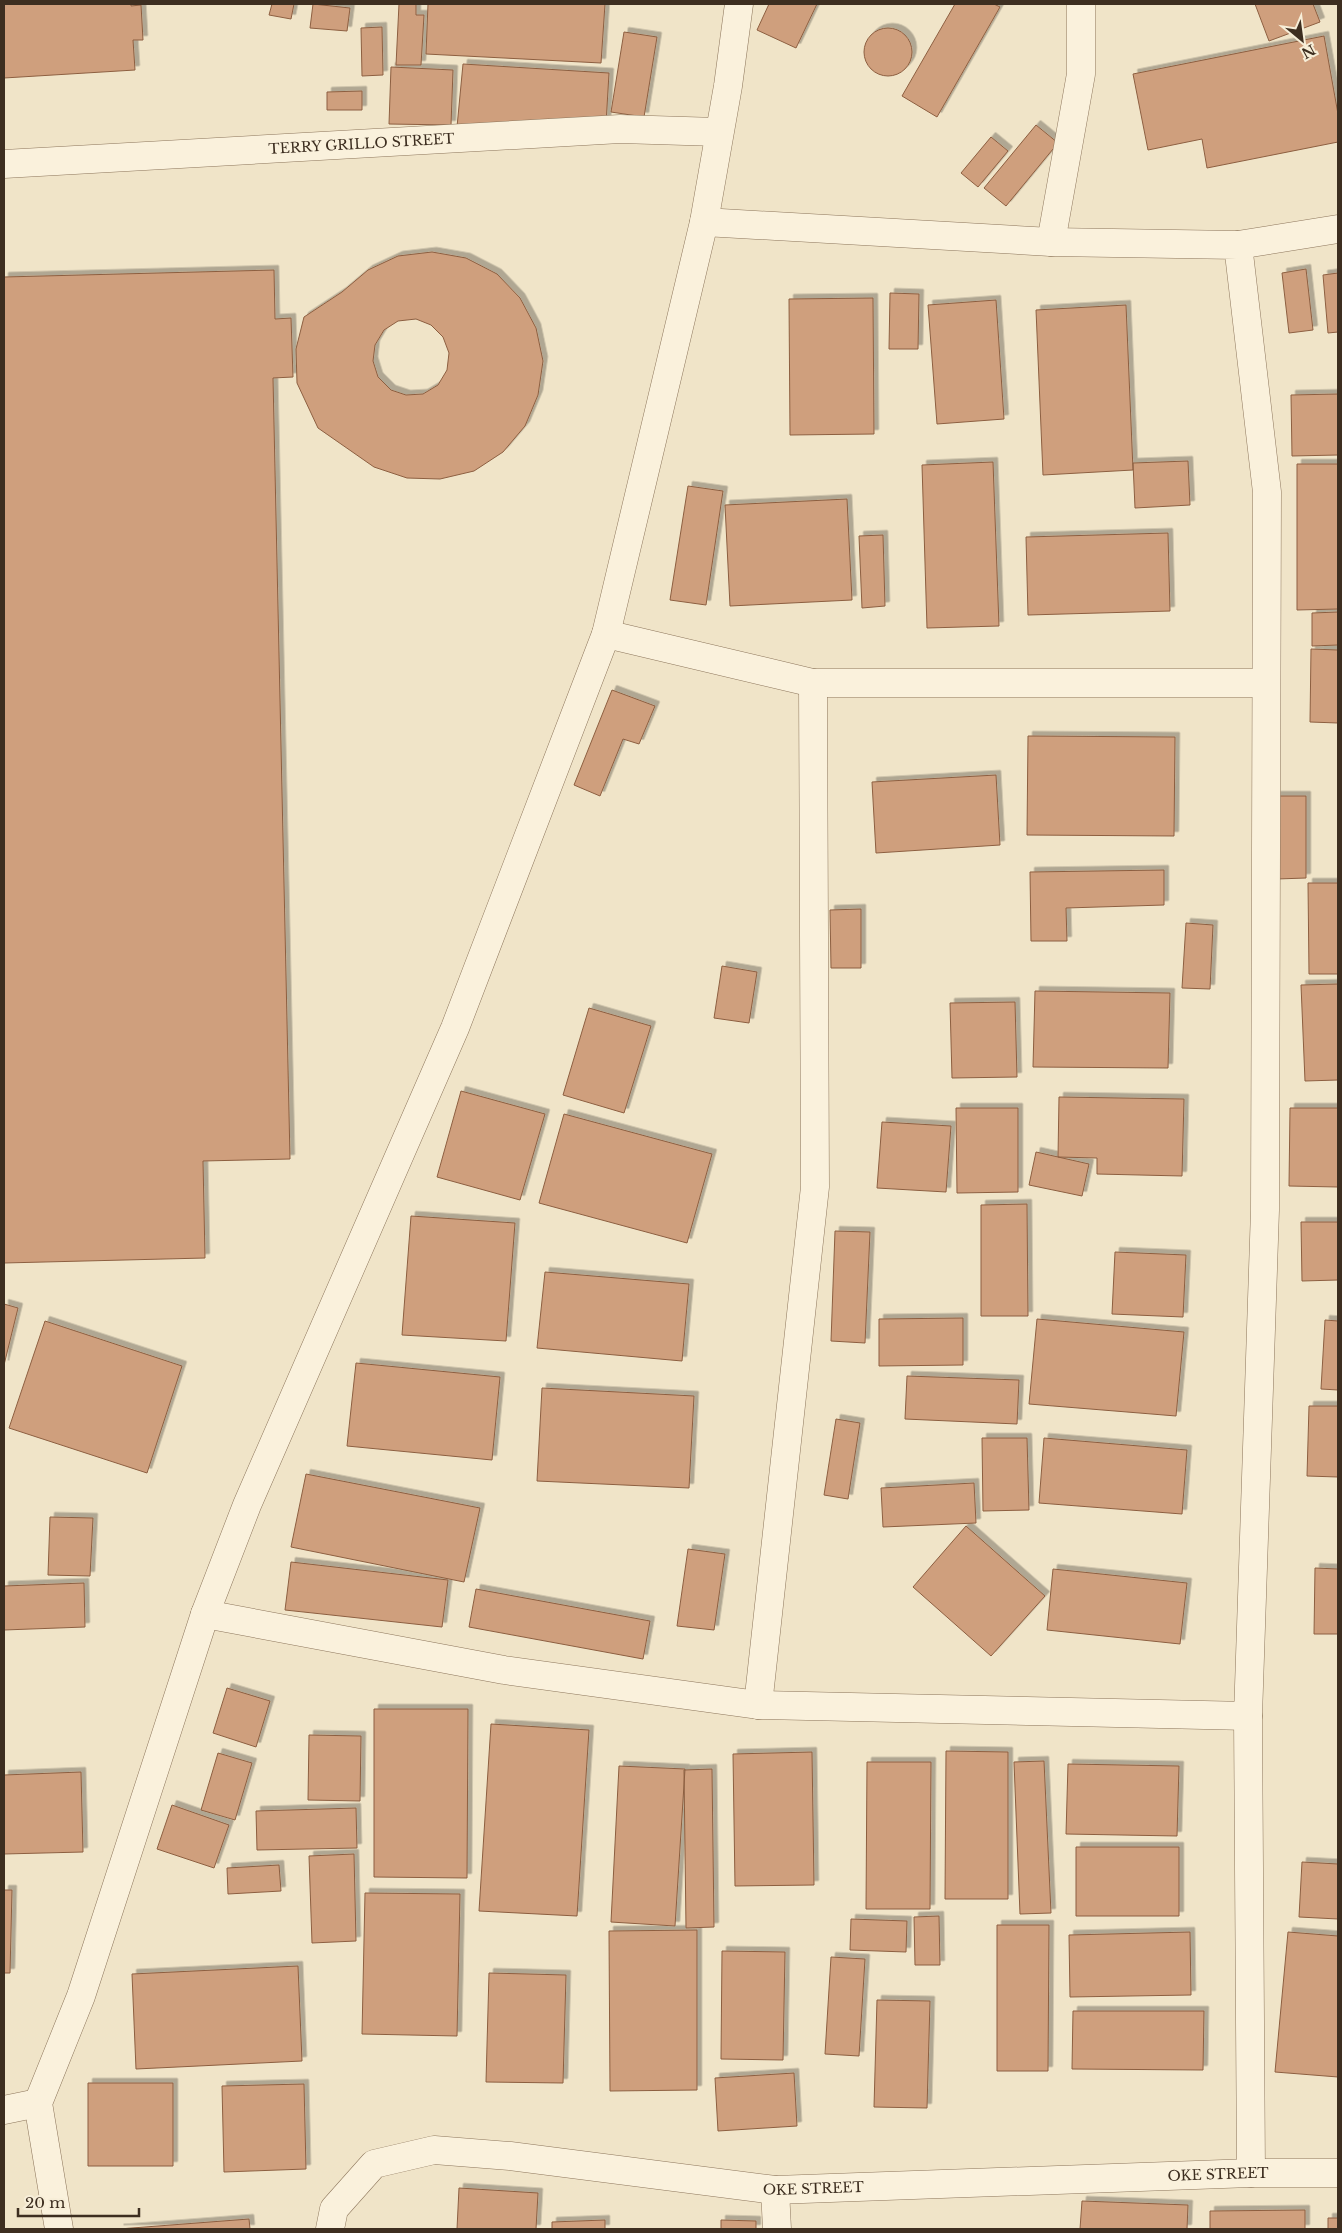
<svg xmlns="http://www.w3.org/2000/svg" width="1342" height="2233" font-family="'Libre Baskerville',serif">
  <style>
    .building { fill: #cf9f7d; stroke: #8d5f41; fill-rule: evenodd; filter: url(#shadow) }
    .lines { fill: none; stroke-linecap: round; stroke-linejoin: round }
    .minor-casing { stroke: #8d765c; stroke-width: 29 }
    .minor { stroke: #faf1dc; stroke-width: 28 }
    .labels { text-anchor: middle; stroke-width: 4.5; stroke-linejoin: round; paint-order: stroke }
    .street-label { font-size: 14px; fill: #3d2e20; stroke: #f7eed8 }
  </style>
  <defs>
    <filter id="shadow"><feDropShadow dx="4.5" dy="-4.5" stdDeviation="0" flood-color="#0004"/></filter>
  </defs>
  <rect width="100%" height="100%" fill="#f0e4c8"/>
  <path class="building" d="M4 4H131V6L141 5 143 40H133L135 70 4 78Z
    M272 4H294L291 19 269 15Z
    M313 4 350 8 347 31 310 28Z
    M399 4H416V15H424L421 65H396Z
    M428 4H605L601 63 426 54Z
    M769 4H817L796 48 757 30Z
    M955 4H994L1000 7 937 117 902 96Z
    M1255 4H1313L1320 22 1269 41Z
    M382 27 383 75 362 76 361 28Z
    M864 52a24 24 0 1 1 48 0a24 24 0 1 1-48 0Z
    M624 32 657 37 644 117 611 112Z
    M1324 36 1338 114V142L1207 168 1202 139 1148 150 1133 74Z
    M463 64 609 73 606 124 457 127Z
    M391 67 453 70 451 125 389 124Z
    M362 91V110H327V92Z
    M1036 125 1058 143 1006 206 984 188Z
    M991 137 1008 151 978 187 961 173Z
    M432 252 466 258 497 274 520 298 536 328 543 361 538 395 525 426 503 452 474 471 440 479 407 478 374 467 318 428 297 383 296 349 304 317 342 292 368 270 398 256ZM416 319 431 325 443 337 449 353 447 370 438 385 423 394 406 395 391 390 378 377 373 361 375 345 384 330 398 321Z
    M1306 269 1313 330 1289 333 1282 273Z
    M274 270 275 319 291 318 293 377 273 378 290 1159 203 1161 205 1258 4 1263V277Z
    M1338 273V332L1328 333 1323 275Z
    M890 293 919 294 918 349H889Z
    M873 298 874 434 790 435 789 299Z
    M996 300 1004 419 937 424 928 305Z
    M1126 305 1133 470 1043 475 1036 310Z
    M1338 394V455L1292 456 1291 395Z
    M1188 461 1190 505 1135 508 1133 463Z
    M993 462 999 626 927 628 922 465Z
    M1297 464H1338V609L1297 610Z
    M688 486 723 491 706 605 670 600Z
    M847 499 852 600 730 606 725 505Z
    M1168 533 1170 611 1028 615 1026 537Z
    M883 535 885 606 862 608 859 536Z
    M1338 612V645L1312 646V613Z
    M1311 649 1338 650V723L1310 722Z
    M612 690 655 706 639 744 623 739 600 796 574 785Z
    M1028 736 1175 737 1174 836 1027 835Z
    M996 775 1000 845 876 853 872 782Z
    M1276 796H1306V878L1277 879Z
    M1164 870V905L1066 908 1067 941H1031L1030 872Z
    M1308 883H1338V974H1309Z
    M861 909V968H831L830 910Z
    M1186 923 1213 925 1210 989 1182 988Z
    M722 966 757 972 749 1023 714 1018Z
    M1338 984V1080L1305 1081 1301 985Z
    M1035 991 1170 993 1168 1068 1033 1067Z
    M1015 1002 1017 1077 952 1078 950 1003Z
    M589 1008 651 1026 624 1113 563 1095Z
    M461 1091 545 1114 520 1200 437 1177Z
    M1059 1097 1184 1099 1182 1176 1097 1174V1158L1058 1157Z
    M956 1108H1018V1192L957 1193Z
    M1290 1108H1338V1187L1289 1186Z
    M564 1114 712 1154 687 1243 539 1203Z
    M882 1122 951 1126 946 1192 877 1188Z
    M1036 1152 1089 1164 1082 1196 1029 1185Z
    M1027 1204 1028 1316H981V1205Z
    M411 1216 515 1223 506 1341 402 1335Z
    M1301 1222H1338V1280L1302 1281Z
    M835 1231 870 1232 865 1343 831 1341Z
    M1115 1252 1186 1255 1183 1317 1112 1314Z
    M545 1272 689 1284 682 1361 537 1348Z
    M4 1304 18 1308 4 1365Z
    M963 1318V1365L879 1366V1319Z
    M1037 1319 1184 1332 1176 1416 1029 1404Z
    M1325 1320 1338 1321V1390L1321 1389Z
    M45 1321 182 1366 147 1473 9 1428Z
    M356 1363 500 1377 492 1460 347 1446Z
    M907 1376 1019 1380 1017 1424 905 1419Z
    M542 1388 694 1396 689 1488 537 1481Z
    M1309 1406H1338V1477L1307 1476Z
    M836 1419 860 1423 848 1499 824 1495Z
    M982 1438H1027L1029 1510 983 1511Z
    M1044 1438 1187 1450 1182 1514 1039 1503Z
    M306 1474 480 1508 464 1582 291 1547Z
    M974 1483 976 1523 883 1527 881 1488Z
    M50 1517 93 1518 90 1576 48 1575Z
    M966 1526 1045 1596 991 1656 913 1587Z
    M688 1549 725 1554 714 1630 677 1626Z
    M291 1562 448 1580 442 1627 285 1610Z
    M1315 1568 1338 1569V1634H1314Z
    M1053 1569 1187 1583 1180 1644 1047 1630Z
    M84 1583 85 1627 4 1630V1586Z
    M476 1589 650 1621 643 1659 469 1627Z
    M227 1688 270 1701 256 1747 213 1733Z
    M374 1709H468L467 1878 374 1877Z
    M491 1724 589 1730 577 1916 479 1911Z
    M309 1735 361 1736 360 1801 308 1800Z
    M946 1751 1008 1752V1899H945Z
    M812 1752 814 1885 735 1886 733 1754Z
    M218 1753 252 1763 235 1820 201 1810Z
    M1044 1761 1051 1913 1020 1914 1014 1762Z
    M867 1762H931L930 1909H866Z
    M1068 1764 1179 1766 1177 1836 1066 1834Z
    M619 1766 685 1769 675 1926 611 1922Z
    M712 1769 714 1927 686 1928 684 1770Z
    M81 1772 83 1852 4 1854V1775Z
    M172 1805 229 1825 214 1868 157 1849Z
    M356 1808 357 1848 257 1850 256 1811Z
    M1076 1847H1179V1916H1076Z
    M354 1854 356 1941 312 1943 309 1856Z
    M1302 1862 1338 1864V1919L1299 1917Z
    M279 1865 281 1891 228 1894 227 1868Z
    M4 1890H12L10 1973H4Z
    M365 1893 460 1894 457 2036 362 2034Z
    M939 1916 940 1965H915L914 1917Z
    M851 1919 907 1921 906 1952 850 1950Z
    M997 1925H1049L1048 2071H997Z
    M697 1930V2090L610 2091 609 1931Z
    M1190 1932 1191 1995 1070 1997 1069 1935Z
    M1288 1932 1338 1936V2077L1275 2072Z
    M722 1951 785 1952 783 2060 721 2059Z
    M831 1957 865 1959 859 2056 825 2054Z
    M298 1966 302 2061 136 2069 132 1974Z
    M489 1973 566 1975 563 2083 486 2082Z
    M877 2000 930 2001 927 2108 874 2107Z
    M1073 2011H1204L1203 2070 1072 2069Z
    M794 2073 797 2126 718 2131 715 2078Z
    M88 2083H173V2166H88Z
    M304 2084 306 2169 224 2172 222 2086Z
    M459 2188 538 2193 536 2229H457Z
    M1082 2201 1188 2205 1187 2229H1080Z
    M1305 2210V2229H1210V2211Z
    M1328 2218H1338V2229H1328Z
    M249 2219 250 2229H119Z
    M605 2220V2229H552V2222Z
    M721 2220 756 2221V2229H721Z"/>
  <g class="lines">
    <g class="minor-casing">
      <g id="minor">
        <path id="s1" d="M4 164 620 129 718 132"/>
        <path d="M704 222 1051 242 1238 245 1267 492 1265 1210 1248 1716 1251 2173"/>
        <path d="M1051 242 1081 74V4"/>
        <path d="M1238 245 1338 229"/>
        <path d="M606 634 813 683H1266"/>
        <path d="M205 1614 504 1670 758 1705 1248 1716"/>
        <path d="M758 1705 815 1187 813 683"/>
        <path d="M4 2110 38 2103"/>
        <path d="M775 2190 777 2229"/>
        <path d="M59 2229 38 2103 81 1996 205 1614 247 1505 455 1028 606 634 704 222 728 86 739 4"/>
        <path id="s2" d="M330 2229 334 2209 374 2164 434 2150 510 2156 775 2190 1251 2173H1338"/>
      </g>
    </g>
    <use href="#minor" class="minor"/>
  </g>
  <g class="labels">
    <g class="street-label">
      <text dy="5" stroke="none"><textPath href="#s1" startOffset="358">TERRY GRILLO STREET</textPath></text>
      <text dy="5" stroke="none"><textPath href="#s2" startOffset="929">OKE STREET</textPath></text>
      <text dy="5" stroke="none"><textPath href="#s2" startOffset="524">OKE STREET</textPath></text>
    </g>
  </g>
  <rect width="1342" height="2233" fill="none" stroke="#3d2e20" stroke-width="10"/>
  <g transform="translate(1302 40) rotate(151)" stroke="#f7eed8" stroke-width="4" paint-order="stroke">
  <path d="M0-4L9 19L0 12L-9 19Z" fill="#3d2e20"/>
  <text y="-8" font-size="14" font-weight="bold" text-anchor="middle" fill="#3d2e20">N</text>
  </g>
  <path d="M18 2208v8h121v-8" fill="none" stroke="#3d2e20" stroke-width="2.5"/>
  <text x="25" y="2208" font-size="15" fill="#3d2e20" stroke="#f7eed8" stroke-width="4" paint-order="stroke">20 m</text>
</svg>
